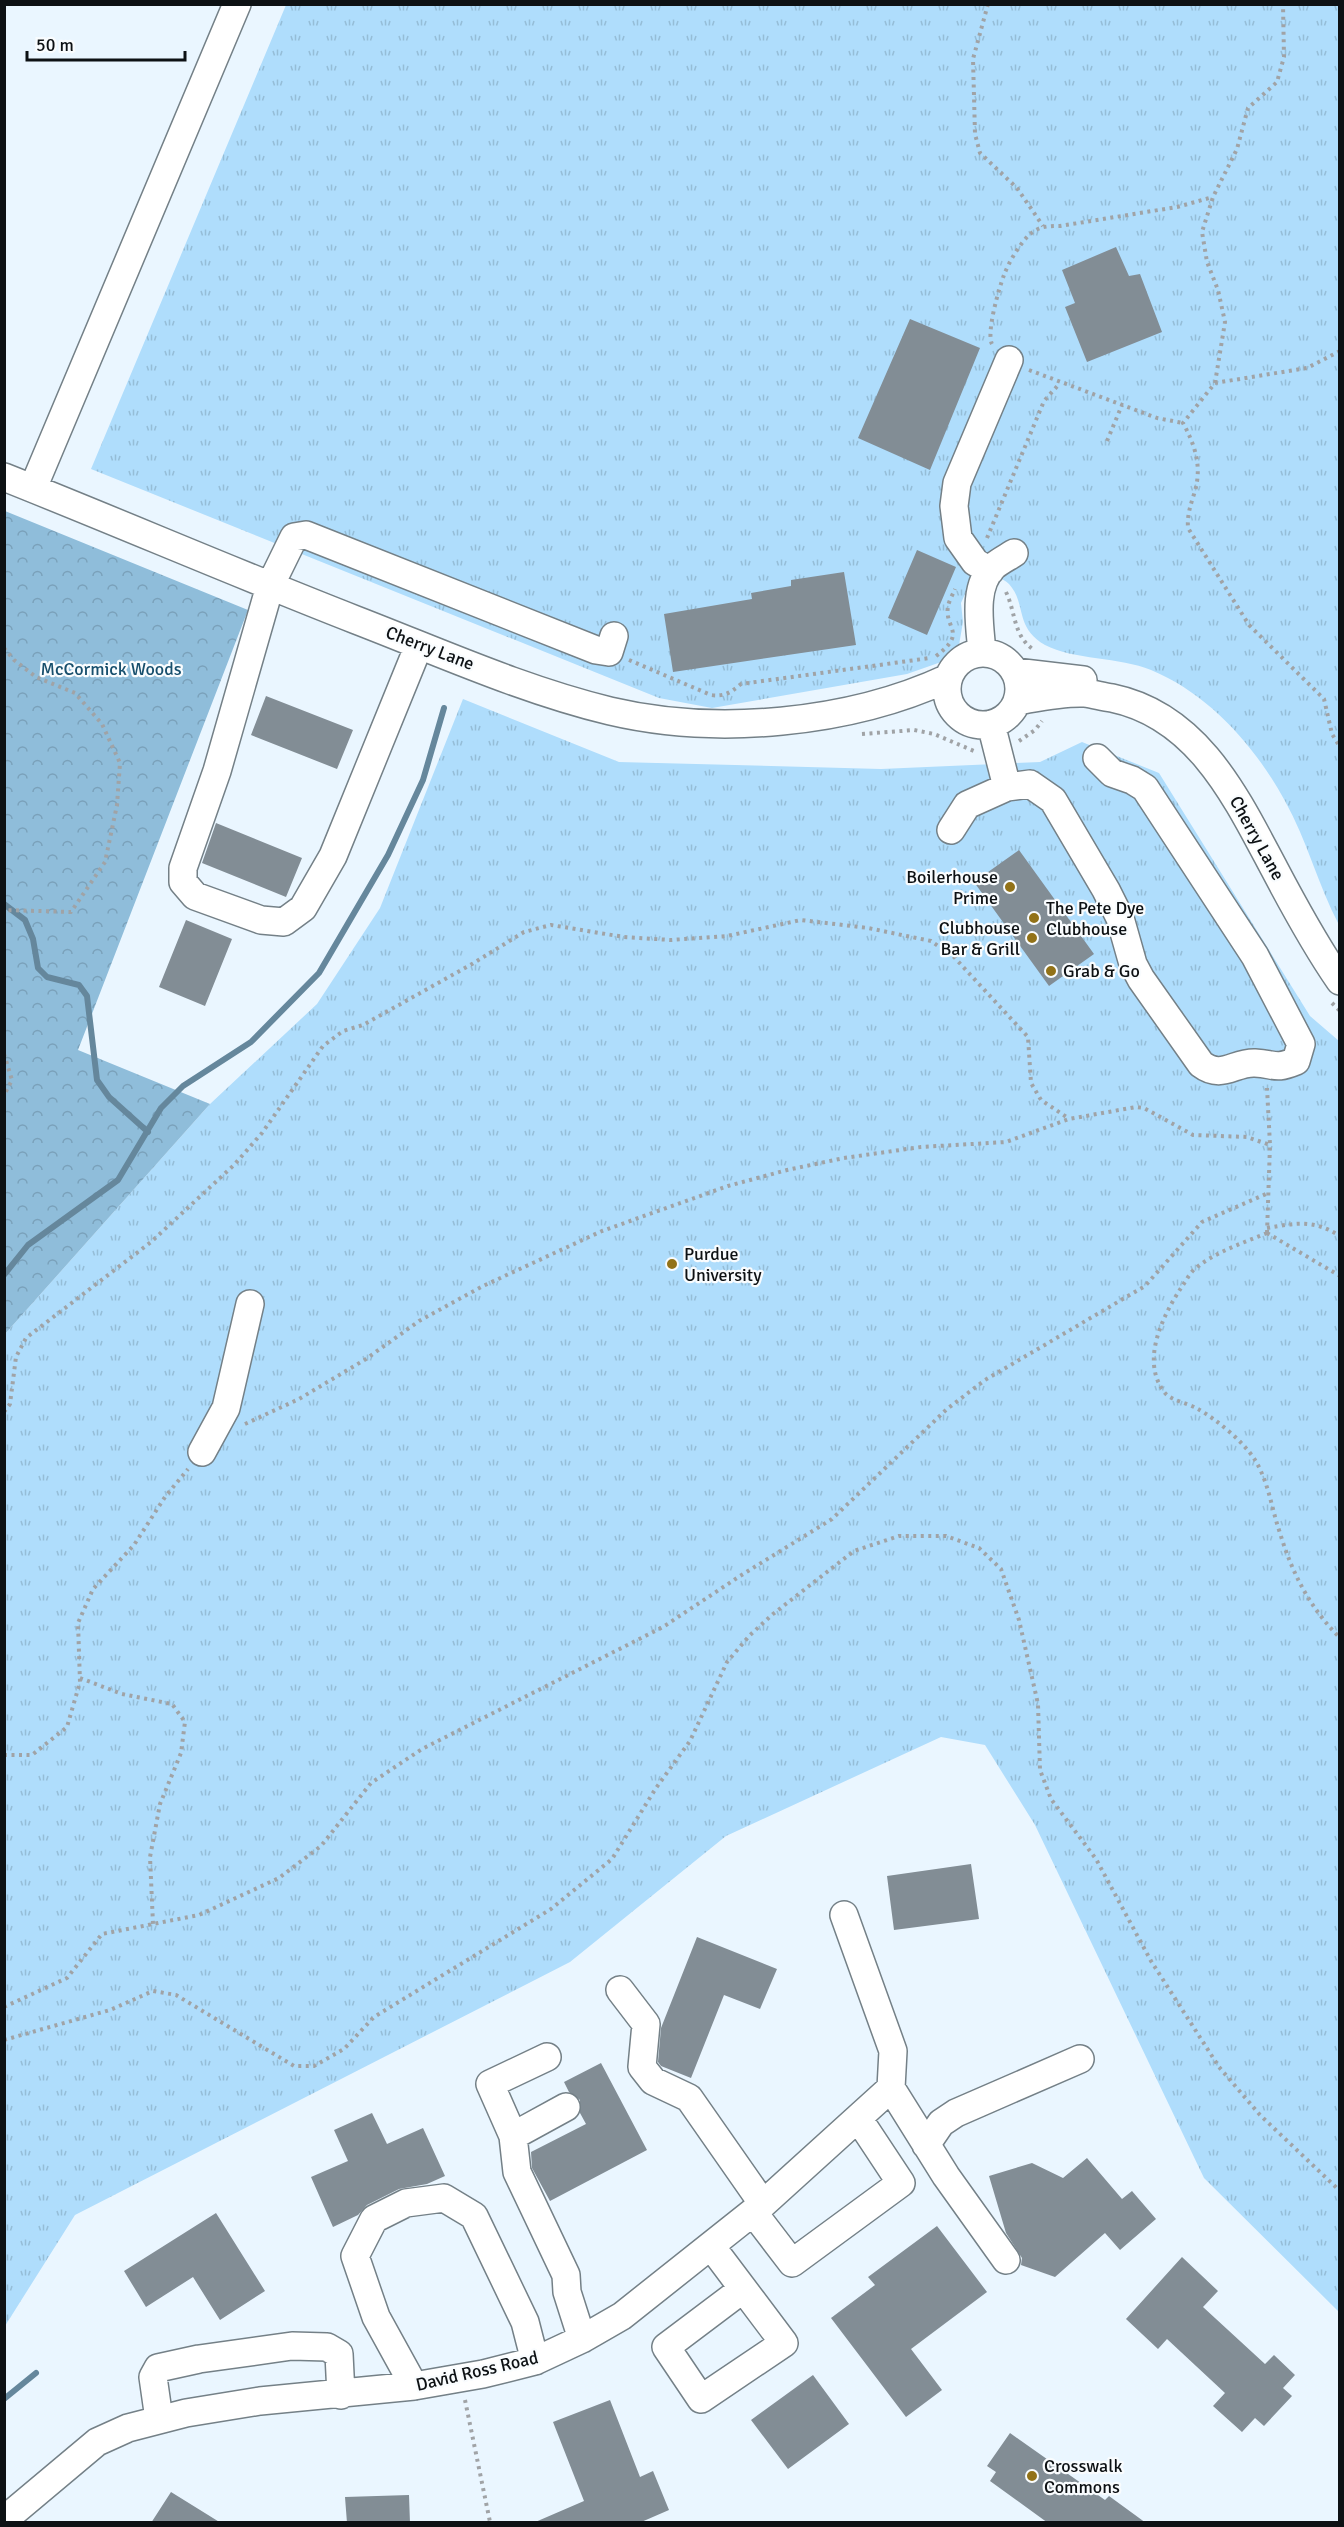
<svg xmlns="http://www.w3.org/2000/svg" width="1344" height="2527" font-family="Signika,sans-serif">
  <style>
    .built { fill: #eaf6ff }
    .grass { fill: url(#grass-tufts) }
    .forest { fill: url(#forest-crowns) }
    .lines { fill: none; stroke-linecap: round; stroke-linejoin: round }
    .stream { stroke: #65879c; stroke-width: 6 }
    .building { fill: #828d95 }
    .minor-casing { stroke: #748087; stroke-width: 30 }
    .path { stroke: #a0a3a6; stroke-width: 4; stroke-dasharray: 3 4.5; stroke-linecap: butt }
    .minor { stroke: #fff; stroke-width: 27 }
    .poi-dot { fill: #927218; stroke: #f9fcfe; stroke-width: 2 }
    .labels { text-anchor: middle; stroke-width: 4.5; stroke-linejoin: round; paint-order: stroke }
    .street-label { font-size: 18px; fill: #0d1114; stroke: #f9fcfe }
    .park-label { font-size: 18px; fill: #174f6d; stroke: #f9fcfe }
    .poi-label { font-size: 18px; fill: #0d1114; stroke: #f9fcfe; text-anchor: start }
  </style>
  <defs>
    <pattern id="grass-tufts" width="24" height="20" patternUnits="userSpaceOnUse" patternTransform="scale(1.5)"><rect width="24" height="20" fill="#afddfc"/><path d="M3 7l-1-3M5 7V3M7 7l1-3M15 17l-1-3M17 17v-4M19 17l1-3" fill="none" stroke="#95bdd7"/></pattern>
    <pattern id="forest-crowns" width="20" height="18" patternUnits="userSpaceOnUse" patternTransform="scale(1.5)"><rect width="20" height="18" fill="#8fbdda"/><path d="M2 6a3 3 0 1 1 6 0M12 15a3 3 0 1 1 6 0" fill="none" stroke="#7aa1ba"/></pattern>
  </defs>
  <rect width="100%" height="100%" fill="#f9fcfe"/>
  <path class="built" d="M5 5H1339V2522H5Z"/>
  <path class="grass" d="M286 5H1339V925C1318 885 1307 840 1285 801 1255 746 1209 694 1151 670 1120 657 1073 660 1045 645 1014 627 1027 604 1009 584 1003 578 989 574 981 571L969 585 961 603 963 622 959 645 944 661 907 674 712 708 659 698 91 469Z
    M463 699 619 762 881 769 1040 762 1082 742 1159 773 1310 1016 1339 1041V2312L1204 2178 1035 1825 985 1745 941 1737 726 1836 570 1962 75 2215 5 2326V1334L210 1104 317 1004 380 908Z"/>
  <path class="forest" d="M5 511 248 610 78 1050 210 1104 5 1334Z"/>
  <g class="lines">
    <path class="stream" d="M4 904 25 920 33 939 38 968 47 977 79 985 87 996 97 1080 109 1097 148 1132
      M4 1275 28 1245 118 1180 161 1108 183 1086 251 1042 319 973 388 855 423 780 444 708
      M4 2399 36 2373"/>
  </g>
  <path class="building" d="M1116 247 1129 276 1140 274 1162 332 1087 362 1065 307 1075 303 1062 270Z
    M910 319 980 348 930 470 858 438Z
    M917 550 956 567 927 635 888 618Z
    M844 572 856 645 673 672 664 614 752 599 751 593 791 586V580Z
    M266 696 353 730 337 769 251 735Z
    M216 823 302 858 286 897 202 863Z
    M1019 850 1094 954 1049 986 974 882Z
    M186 920 232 939 205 1006 159 987Z
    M971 1864 979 1919 894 1930 887 1876Z
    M697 1937 777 1969 760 2009 724 1995 691 2078 661 2066 658 2062 661 2028Z
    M601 2063 647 2150 550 2201 532 2168 531 2152 586 2124 580 2113V2100L569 2092 564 2082Z
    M372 2113 387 2144 423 2128 445 2176 427 2184 399 2189 367 2205 358 2215 333 2227 311 2177 348 2161 334 2130Z
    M1087 2158 1122 2199 1132 2191 1156 2219 1120 2250 1105 2233 1055 2277 1021 2265 1022 2258 1006 2233 989 2176 1032 2163 1063 2178Z
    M216 2213 265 2291 220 2320 193 2277 146 2307 124 2271Z
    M937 2226 987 2292 911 2349 942 2390 906 2417 831 2318 875 2285 868 2277Z
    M1182 2257 1218 2291 1203 2307 1265 2364 1274 2355 1295 2375 1283 2388 1292 2396 1264 2426 1255 2418 1242 2432 1213 2406 1225 2393 1167 2339 1158 2349 1126 2319Z
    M813 2375 849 2424 788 2469 751 2420Z
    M610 2400 640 2477 653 2471 669 2510 639 2523H533L584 2501 553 2422Z
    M1010 2433 1105 2500 1109 2496 1146 2523H1048L990 2481 996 2472 987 2466Z
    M171 2492 221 2523H151Z
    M409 2495 410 2523H347L345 2497Z"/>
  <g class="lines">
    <g class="minor-casing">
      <path id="minor" d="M4 477C122 524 238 574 356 620 439 652 523 690 610 711 716 736 849 724 948 678
        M33 488 237 4
        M990 571 975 562 958 538 954 506 957 483 1009 360
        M419 645 333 856 303 908 284 922 261 920 195 896 183 882V868L217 771 270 586 294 537 306 535 596 650 609 652 614 636
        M982 652C980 626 972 586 994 566 1000 561 1008 557 1014 553
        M947 689a36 36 0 1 1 72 0a36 36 0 1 1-72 0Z
        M1015 672 1083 680
        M1017 701C1040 697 1062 692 1085 693 1094 694 1103 697 1112 698 1199 716 1237 799 1275 870 1295 908 1315 945 1340 981
        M991 724 1007 787
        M951 830 967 805 1007 787 1030 784 1053 800 1106 890 1120 918 1133 964 1141 979 1201 1064C1222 1080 1234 1062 1255 1063 1276 1064 1274 1070 1296 1061L1301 1044 1255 956 1145 788 1132 780 1112 773 1097 758
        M202 1452 226 1408 250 1304
        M844 1915 893 2051 891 2088 946 2176 1006 2260
        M620 1990 646 2024 642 2067 653 2081 689 2098 763 2204
        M547 2057 490 2084 513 2136 517 2172 566 2275 567 2292 582 2339
        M513 2136 566 2107
        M926 2145 941 2123 956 2113 1080 2059
        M753 2212 792 2263 901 2183 858 2118
        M711 2246 784 2343 701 2399 666 2347 743 2289
        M414 2386 376 2317 355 2256 374 2219 406 2203 444 2198 474 2216 525 2322 535 2361
        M159 2419 153 2377 158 2368 199 2359 292 2346 327 2347 339 2354 341 2395
        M4 2520 97 2442 128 2428 186 2413 260 2401 414 2386 483 2374 535 2361 582 2339 622 2316 763 2204 891 2088"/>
    </g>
    <path class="path" d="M988 4 973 59 975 134 980 153 1017 188 1043 226
      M992 344C986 333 999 288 1004 275 1009 262 1019 245 1029 235 1039 226 1048 226 1060 226L1177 207 1213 197
      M1340 351 1307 368 1215 383 1183 423C1195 445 1202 466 1195 491 1191 504 1187 514 1188 528L1249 625 1324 699 1332 734 1340 747
      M1029 370 1157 418 1183 423
      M1215 383 1225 322 1218 290 1207 262 1202 232 1213 197 1237 149 1248 108 1277 82 1284 57 1283 4
      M1107 441 1122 405
      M987 538 1044 401 1060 383
      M1006 592C1016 613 1013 636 1034 650
      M4 648 14 660 36 677 75 693 102 724 120 763 117 805 105 862 71 912 4 910
      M936 656C968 632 944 629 948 606 949 601 953 594 955 589
      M629 660 711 695C725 697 731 692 741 684L930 658
      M862 734 914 730 934 734 974 751
      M1019 741 1035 730 1042 721
      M1332 1003 1340 1011
      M4 1054 12 1080 4 1095
      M1267 1228C1297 1223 1313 1219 1340 1236
      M1267 1233C1243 1243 1218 1251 1197 1267 1190 1272 1186 1281 1181 1288 1162 1317 1140 1362 1165 1393 1172 1401 1188 1403 1198 1409 1216 1419 1244 1442 1255 1460 1269 1483 1271 1507 1280 1533 1292 1573 1310 1608 1340 1638
      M1267 1233 1270 1145 1267 1088
      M1267 1233 1340 1276
      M4 1412 10 1404 16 1357 26 1338 151 1242 234 1165 262 1133 323 1046 343 1031 363 1025 472 964 524 932 551 925 624 937 671 940 727 936 801 920 868 928 931 941 954 957 1028 1037 1031 1083 1041 1100 1068 1118
      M245 1424 299 1399 366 1359 419 1321 483 1286 602 1231 728 1186 787 1170 844 1158 921 1147 1006 1142 1069 1119 1136 1107 1144 1108 1193 1135 1247 1137 1270 1145
      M80 1678 122 1694 172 1704 185 1722 181 1753 160 1804 150 1857 153 1924
      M4 1755H32L67 1727 80 1682 78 1623 93 1589 134 1545 165 1497 188 1469
      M4 2007 67 1978 102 1934 199 1915 279 1878 321 1846 371 1783 422 1749 663 1627 740 1576 832 1519 947 1409 985 1380 1145 1286 1202 1222 1266 1194
      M4 2040 110 2010 153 1991 176 1995 294 2066H314L344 2049 374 2017 551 1909 612 1859 656 1788 690 1741 727 1662 750 1635 773 1614 854 1551 899 1536H946L979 1548 1001 1569 1019 1620 1038 1704 1040 1770 1051 1799 1096 1859 1151 1961 1219 2067 1260 2115 1340 2191
      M465 2400 490 2522"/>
    <use href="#minor" class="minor"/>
  </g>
  <g class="poi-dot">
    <circle cx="1010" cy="887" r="6"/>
    <circle cx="1034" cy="918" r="6"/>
    <circle cx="1032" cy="938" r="6"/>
    <circle cx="1051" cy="971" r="6"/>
    <circle cx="672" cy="1264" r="6"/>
    <circle cx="1032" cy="2476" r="6"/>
  </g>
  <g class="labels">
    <g class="street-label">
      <text transform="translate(430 648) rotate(21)" y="6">Cherry Lane</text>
      <text transform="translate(1257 838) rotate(61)" y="6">Cherry Lane</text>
      <text transform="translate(477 2371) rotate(-13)" y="6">David Ross Road</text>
    </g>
    <g class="park-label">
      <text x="111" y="675">McCormick Woods</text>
    </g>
    <g class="poi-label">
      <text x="998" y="883" text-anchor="end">Boilerhouse<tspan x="998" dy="21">Prime</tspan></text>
      <text x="1046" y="914">The Pete Dye<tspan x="1046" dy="21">Clubhouse</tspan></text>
      <text x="1020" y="934" text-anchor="end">Clubhouse<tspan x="1020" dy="21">Bar &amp; Grill</tspan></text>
      <text x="1063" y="977">Grab &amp; Go</text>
      <text x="684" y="1260">Purdue<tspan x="684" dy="21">University</tspan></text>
      <text x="1044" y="2472">Crosswalk<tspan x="1044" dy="21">Commons</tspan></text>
    </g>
  </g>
  <rect width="1344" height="2527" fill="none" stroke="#0d1114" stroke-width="12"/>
  <path d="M27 51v9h158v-9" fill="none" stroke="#0d1114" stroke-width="3"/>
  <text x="36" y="51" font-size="18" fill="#0d1114" stroke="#f9fcfe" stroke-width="4.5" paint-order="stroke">50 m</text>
</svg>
